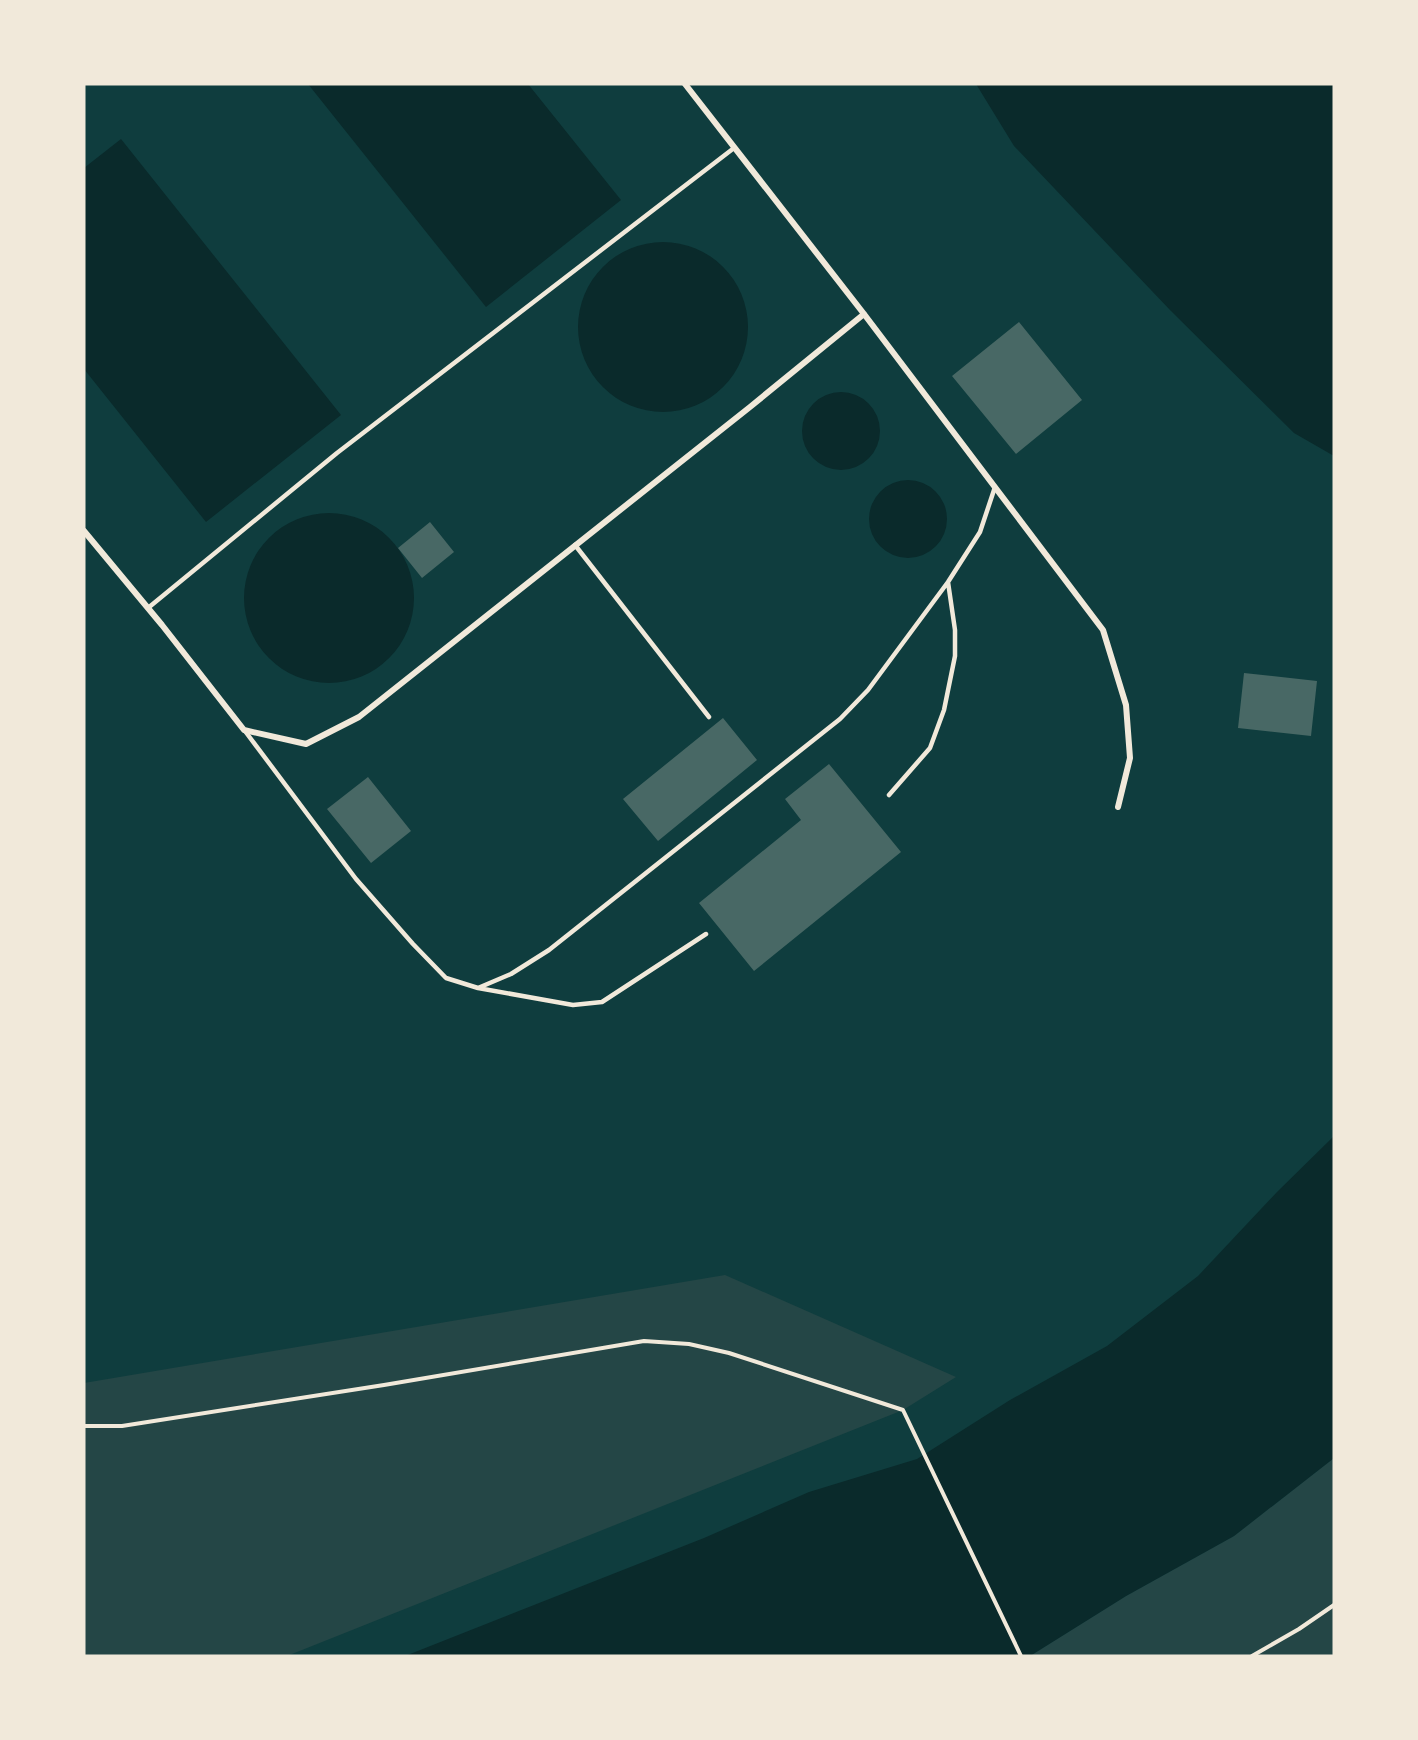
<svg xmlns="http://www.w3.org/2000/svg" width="1418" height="1740" font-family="'Nunito Sans',sans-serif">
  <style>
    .green { fill: #244646 }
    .water { fill: #0a2a2b }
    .building { fill: #486865 }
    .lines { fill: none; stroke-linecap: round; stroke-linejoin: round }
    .path { stroke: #f1e9da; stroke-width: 4 }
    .service { stroke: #f1e9da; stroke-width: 4.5 }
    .minor { stroke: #f1e9da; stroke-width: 6 }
  </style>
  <rect width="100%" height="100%" fill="#0f3d3e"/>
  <path class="green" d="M725 1275 956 1377 903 1410 287 1656H84V1383Z
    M1334 1458V1656H1030L1126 1596 1234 1536Z"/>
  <path class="water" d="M308 84H528L621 200 486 307Z
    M976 84H1334V456L1294 433 1170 310 1014 146Z
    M121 139 341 415 206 522 84 369V168Z
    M578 327a85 85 0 1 1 170 0a85 85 0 1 1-170 0Z
    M802 431a39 39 0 1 1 78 0a39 39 0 1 1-78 0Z
    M869 519a39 39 0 1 1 78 0a39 39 0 1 1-78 0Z
    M244 598a85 85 0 1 1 170 0a85 85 0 1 1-170 0Z
    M1334 1136V1458L1234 1536 1126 1596 1030 1656H405L704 1538 809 1492 917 1459 1010 1400 1107 1346 1198 1276 1277 1192Z"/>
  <path class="building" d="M1019 322 1082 400 1016 454 952 376Z
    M430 522 454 552 422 578 398 548Z
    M1244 673 1317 681 1311 736 1238 728Z
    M723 718 757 760 658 841 623 799Z
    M829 764 901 852 754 971 699 903 801 820 785 799Z
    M368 777 411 831 371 863 327 809Z"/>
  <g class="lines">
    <path class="path" d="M84 1426H122L384 1385 644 1341 689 1344 729 1353 903 1410 1021 1656
      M1252 1656 1299 1629 1334 1605"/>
    <path class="service" d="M575 545 709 717
      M148 608 337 453 734 148
      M245 731 356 879 413 944 446 978 478 988 511 974 549 950 840 719 868 690 948 582 980 532 995 487
      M889 795 930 748 944 710 955 656V630L948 582
      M478 988 573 1005 602 1002 706 934"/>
    <path class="minor" d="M685 84 864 314 1103 630 1126 705 1130 758 1118 807
      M84 531 162 625 244 730 306 744 359 717 750 407 864 314"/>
  </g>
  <rect width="1418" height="1740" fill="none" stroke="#f1e9da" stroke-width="171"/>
</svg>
